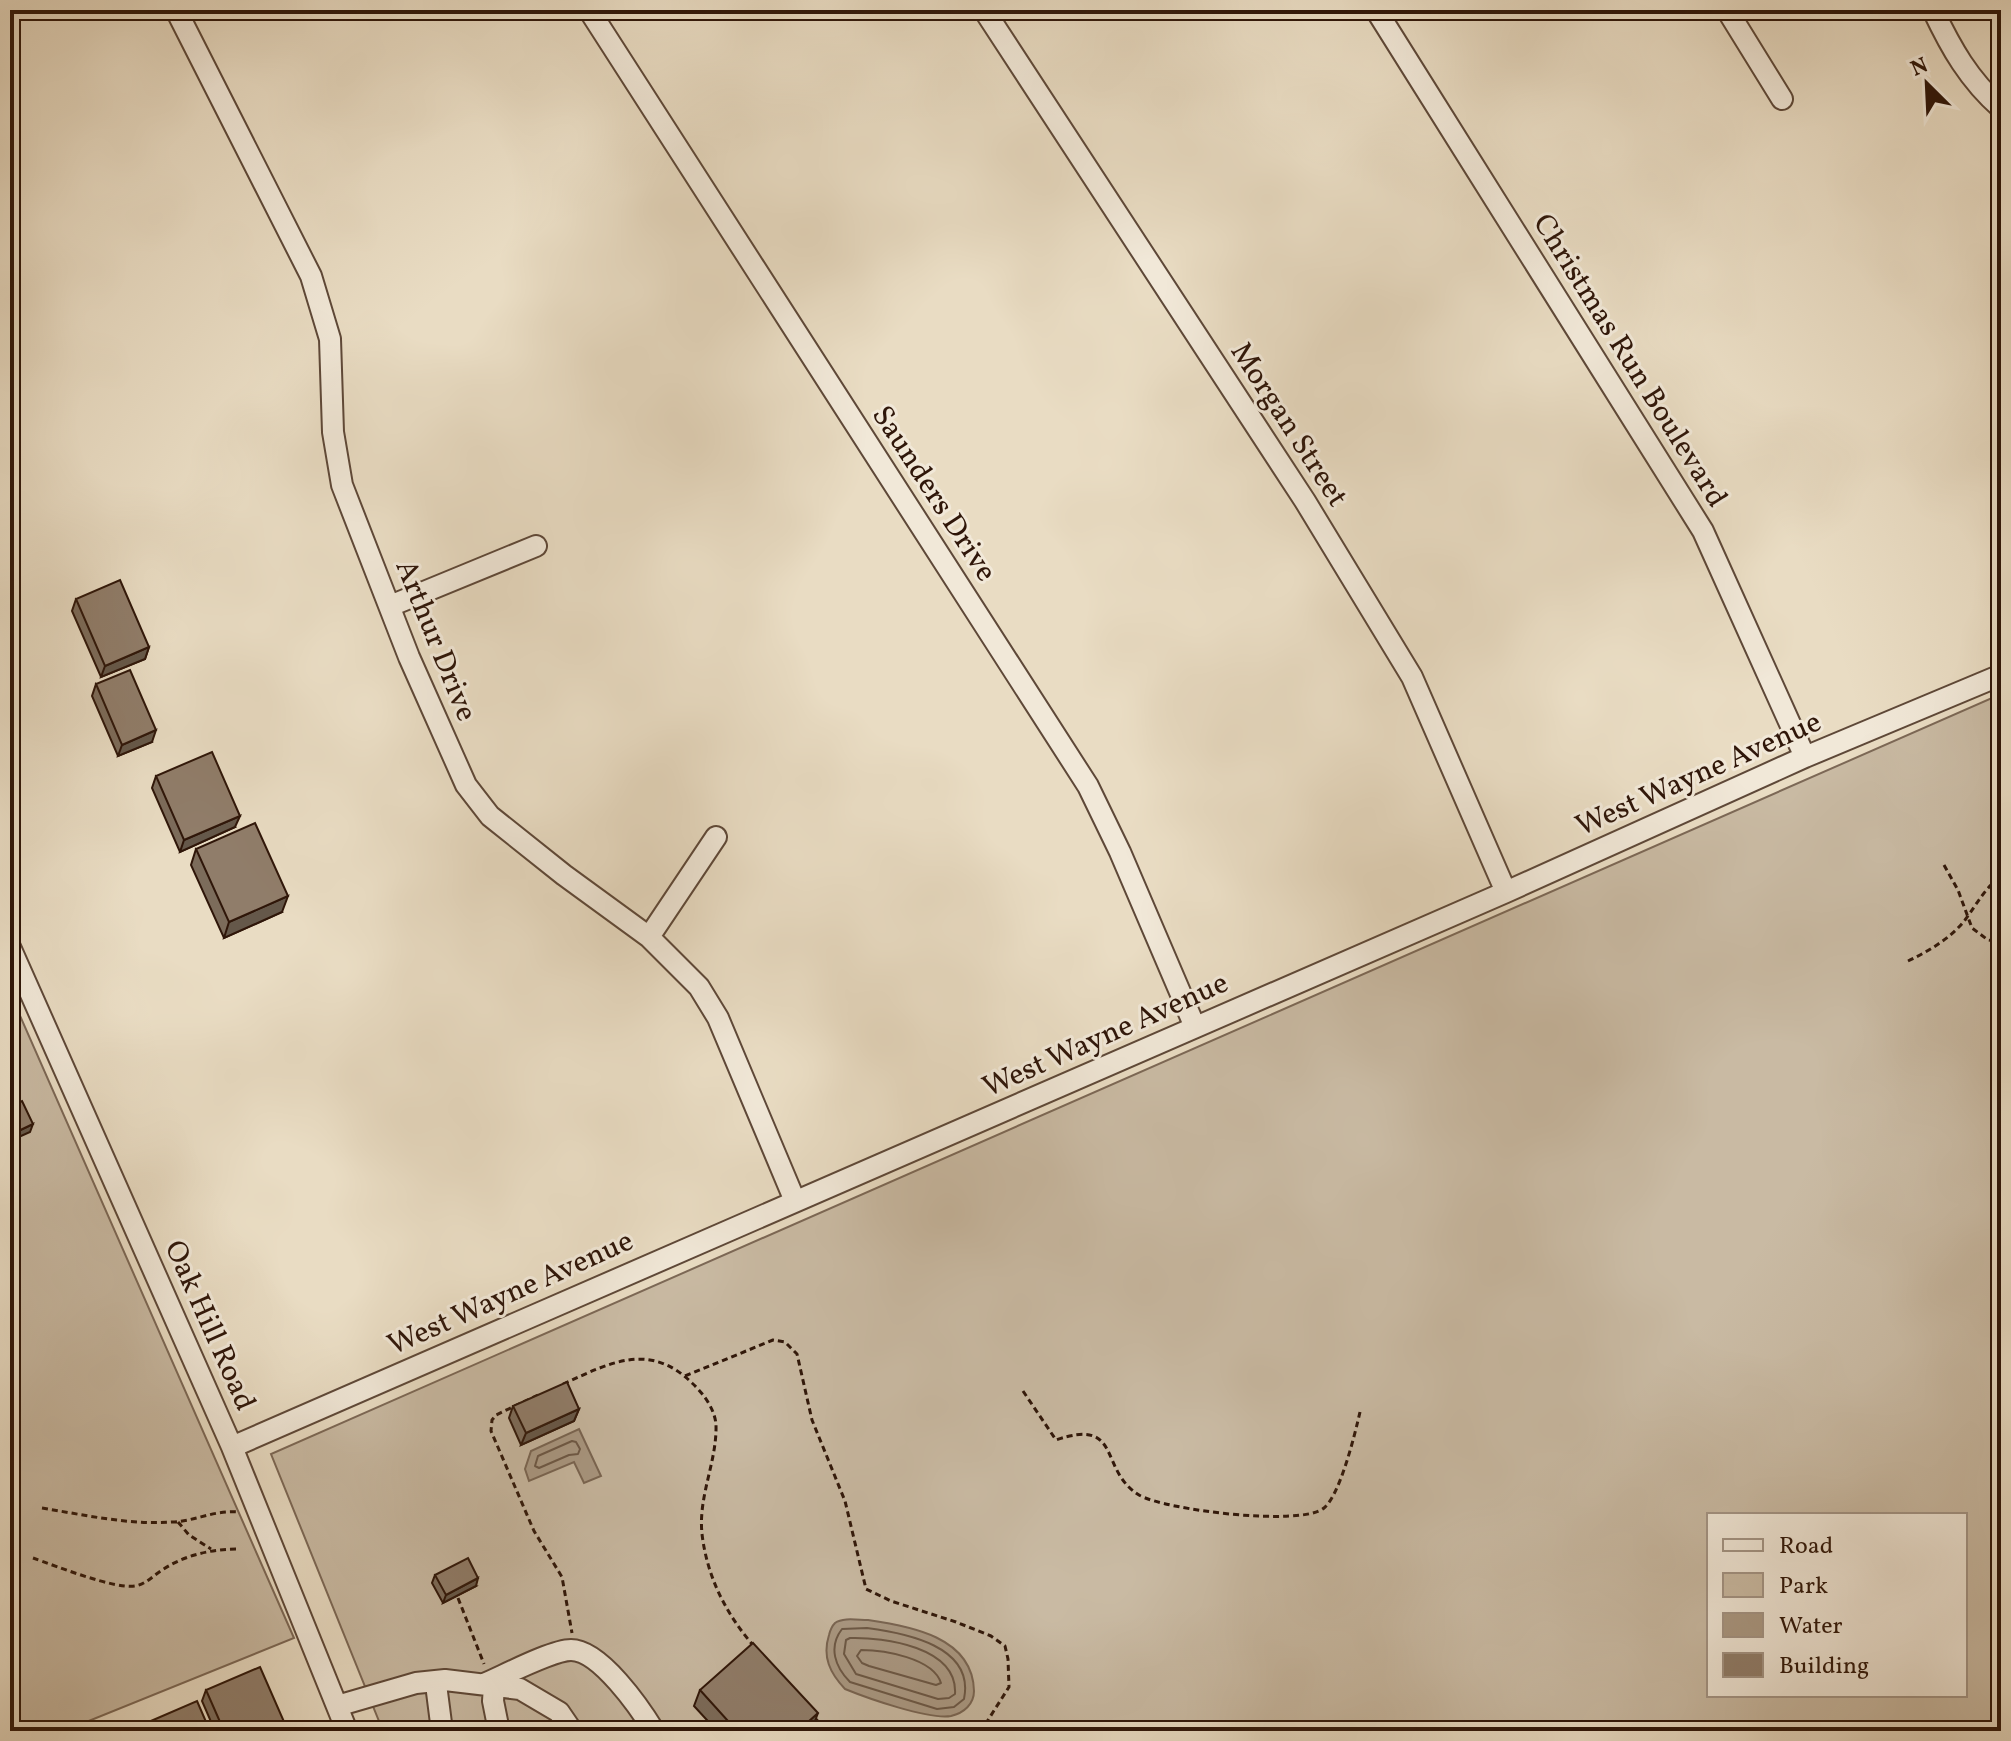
<svg xmlns="http://www.w3.org/2000/svg" width="2011" height="1741" font-family="Vollkorn,serif">
  <style>
    .green { fill: #c9baa3; stroke: #7c6856; stroke-width: 2; fill-rule: evenodd }
    .water { fill: #aa9984; stroke: #796553; stroke-width: 2 }
    .lines { fill: none; stroke-linecap: round; stroke-linejoin: round }
    .shore { stroke: #6c5846; stroke-width: 2 }
    .minor-casing { stroke: #5e4838; stroke-width: 24 }
    .path { stroke: #2f1609; stroke-width: 3; stroke-dasharray: 6 4; stroke-linecap: butt }
    .minor { stroke: #f1e8d8; stroke-width: 20 }
    .wall { fill: #7c6c5b; stroke: #2f1609; stroke-width: 2 }
    .shaded-wall { fill: #65584a; stroke: #2f1609; stroke-width: 2 }
    .building { fill: #907d6a; stroke: #2f1609; stroke-width: 2 }
    .labels { text-anchor: middle; stroke-width: 6; stroke-linejoin: round; paint-order: stroke }
    .street-label { font-size: 30px; fill: #2f1609; stroke: #f1e8d8 }
  </style>
  <rect width="100%" height="100%" fill="#e9dcc3"/>
  <filter id="stains"><feTurbulence type="fractalNoise" baseFrequency=".0025" numOctaves="4"/><feColorMatrix values="0 0 0 0 .2 0 0 0 0 .09 0 0 0 0 .02 0 0 0 .5 -.17"/></filter>
  <radialGradient id="worn" r=".72"><stop offset=".6" stop-color="#630" stop-opacity="0"/><stop offset="1" stop-color="#630" stop-opacity=".3"/></radialGradient>
  <path class="green" d="M2001 694V1731H383L271 1454ZM1709 1515H1965V1695H1709Z
    M10 993 294 1638 64 1731H10Z"/>
  <path class="water" d="M579 1429 601 1476 584 1483 574 1462 529 1481 525 1469 531 1451Z
    M868 1620C910 1626 973 1637 974 1691 974 1704 964 1713 951 1716 929 1720 867 1698 845 1689 830 1673 822 1657 829 1635 830 1631 832 1626 835 1623 843 1617 858 1620 868 1620Z"/>
  <g class="lines">
    <path class="shore" d="M572 1441 576 1442 580 1449 578 1454 569 1455 539 1468 535 1466 538 1456Z
      M867 1628C905 1633 975 1646 964 1699L954 1707 937 1709 850 1682C835 1667 828 1647 842 1629Z
      M850 1638C884 1637 958 1647 955 1694L949 1698 938 1699 856 1674 844 1654 846 1640Z
      M861 1650C884 1650 933 1658 941 1683L936 1685 869 1666 862 1663 857 1656Z"/>
    <g class="minor-casing">
      <path id="minor" d="M176 10 311 276 330 339 333 432 342 485 409 657 466 785 490 816 564 875 649 937 699 987 718 1018 795 1201
        M589 10 1088 786 1120 852 1195 1027
        M984 10 1305 501 1412 677 1506 892
        M1376 10 1703 531 1805 757
        M1727 10 1782 99
        M1933 10C1951 48 1969 80 2001 108
        M390 606 536 546
        M649 937 716 837
        M10 947 232 1447 347 1731
        M232 1447 1506 892 1805 757 2001 675
        M484 1684C503 1676 552 1650 571 1650 600 1650 640 1708 654 1731
        M494 1686 493 1701 499 1731
        M437 1692 442 1731
        M337 1706 416 1683 445 1680 520 1689 559 1712 572 1731"/>
    </g>
    <path class="path" d="M1944 865 1958 890 1972 928 1988 940 2001 942
      M1908 961C1929 951 1951 938 1965 920 1977 904 1984 889 2001 876
      M685 1376 773 1340 785 1342 797 1354 812 1420 845 1501 866 1589 891 1601 956 1622 991 1636 1005 1646 1008 1659 1009 1687 981 1731
      M563 1384C610 1363 649 1341 692 1383 703 1393 715 1409 716 1425 717 1462 698 1496 702 1534 707 1576 725 1612 752 1644
      M1023 1391 1056 1440C1123 1417 1098 1470 1139 1495 1164 1510 1302 1527 1324 1508 1340 1495 1355 1434 1360 1412
      M538 1395 496 1415 492 1420 491 1431 534 1531 562 1577 572 1633
      M42 1508C85 1515 128 1525 172 1522 196 1521 213 1510 239 1512
      M178 1522 189 1535 211 1549
      M33 1558C56 1566 113 1589 135 1586 146 1584 153 1576 162 1570 185 1555 211 1549 239 1549
      M458 1598 484 1664
      M814 1717 827 1731"/>
    <use href="#minor" class="minor"/>
  </g>
  <path class="wall" d="M76 599 149 647 145 659 101 677 72 611Z
    M96 684 152 742 118 756 92 696Z
    M156 776 235 827 180 852 152 788Z
    M196 849 282 912 224 938 191 865Z
    M513 1406 579 1409 574 1421 521 1445 509 1418Z
    M435 1575 476 1586 443 1603 432 1583Z
    M206 1690 282 1731H215L202 1701Z
    M700 1690 812 1729 810 1731H717L694 1706Z"/>
  <path class="shaded-wall" d="M149 647 145 659 101 677 105 666Z
    M156 730 152 742 118 756 122 745Z
    M240 816 235 827 180 852 184 840Z
    M288 896 282 912 224 938 229 922Z
    M33 1124 30 1132 10 1141V1135Z
    M579 1409 574 1421 521 1445 526 1433Z
    M478 1578 476 1586 443 1603 446 1595Z
    M818 1713 812 1729 810 1731H798Z
    M285 1724 282 1731H269Z"/>
  <path class="building" d="M120 580 149 647 105 666 76 599Z
    M130 670 156 730 122 745 96 684Z
    M212 752 240 816 184 840 156 776Z
    M255 823 288 896 229 922 196 849Z
    M22 1101 33 1124 10 1135V1107Z
    M567 1382 579 1409 526 1433 513 1406Z
    M468 1558 478 1578 446 1595 435 1575Z
    M753 1643 818 1713 798 1731H737L700 1690Z
    M260 1667 285 1724 269 1731H224L206 1690Z
    M197 1701 210 1731H130V1730Z"/>
  <g class="labels">
    <g class="street-label">
      <text transform="translate(1631 360) rotate(58)" y="10">Christmas Run Boulevard</text>
      <text transform="translate(1290 424) rotate(57)" y="10">Morgan Street</text>
      <text transform="translate(935 493) rotate(57)" y="10">Saunders Drive</text>
      <text transform="translate(437 640) rotate(68)" y="10">Arthur Drive</text>
      <text transform="translate(1698 773) rotate(-24)" y="10">West Wayne Avenue</text>
      <text transform="translate(1105 1034) rotate(-24)" y="10">West Wayne Avenue</text>
      <text transform="translate(510 1292) rotate(-24)" y="10">West Wayne Avenue</text>
      <text transform="translate(211 1325) rotate(66)" y="10">Oak Hill Road</text>
    </g>
  </g>
  <rect width="2011" height="1741" fill="none" stroke="#e9dcc3" stroke-width="40"/>
  <rect x="12" y="12" width="1987" height="1717" fill="none" stroke="#2f1609" stroke-width="4"/>
  <rect x="20" y="20" width="1971" height="1701" fill="none" stroke="#2f1609" stroke-width="2"/>
  <rect x="1707" y="1513" width="260" height="184" fill="#f1e8d8" stroke="#a39485" stroke-width="2"/>
  <rect x="1723" y="1539" width="40" height="12" fill="#f1e8d8" stroke="#a39485" stroke-width="2"/>
  <text x="1779" y="1553" font-size="24" fill="#2f1609">Road</text>
  <rect x="1723" y="1573" width="40" height="24" fill="#c9baa3" stroke="#a39485" stroke-width="2"/>
  <text x="1779" y="1593" font-size="24" fill="#2f1609">Park</text>
  <rect x="1723" y="1613" width="40" height="24" fill="#aa9984" stroke="#a39485" stroke-width="2"/>
  <text x="1779" y="1633" font-size="24" fill="#2f1609">Water</text>
  <rect x="1723" y="1653" width="40" height="24" fill="#907d6a" stroke="#a39485" stroke-width="2"/>
  <text x="1779" y="1673" font-size="24" fill="#2f1609">Building</text>
  <g transform="translate(1927 84) rotate(336)" stroke="#f1e8d8" stroke-width="6" paint-order="stroke">
  <path d="M0-6L14 30L0 20L-14 30Z" fill="#2f1609"/>
  <text y="-12" font-size="22" font-weight="bold" text-anchor="middle" fill="#2f1609">N</text>
  </g>
  <rect width="100%" height="100%" filter="url(#stains)"/>
  <rect width="100%" height="100%" fill="url(#worn)"/>
</svg>
